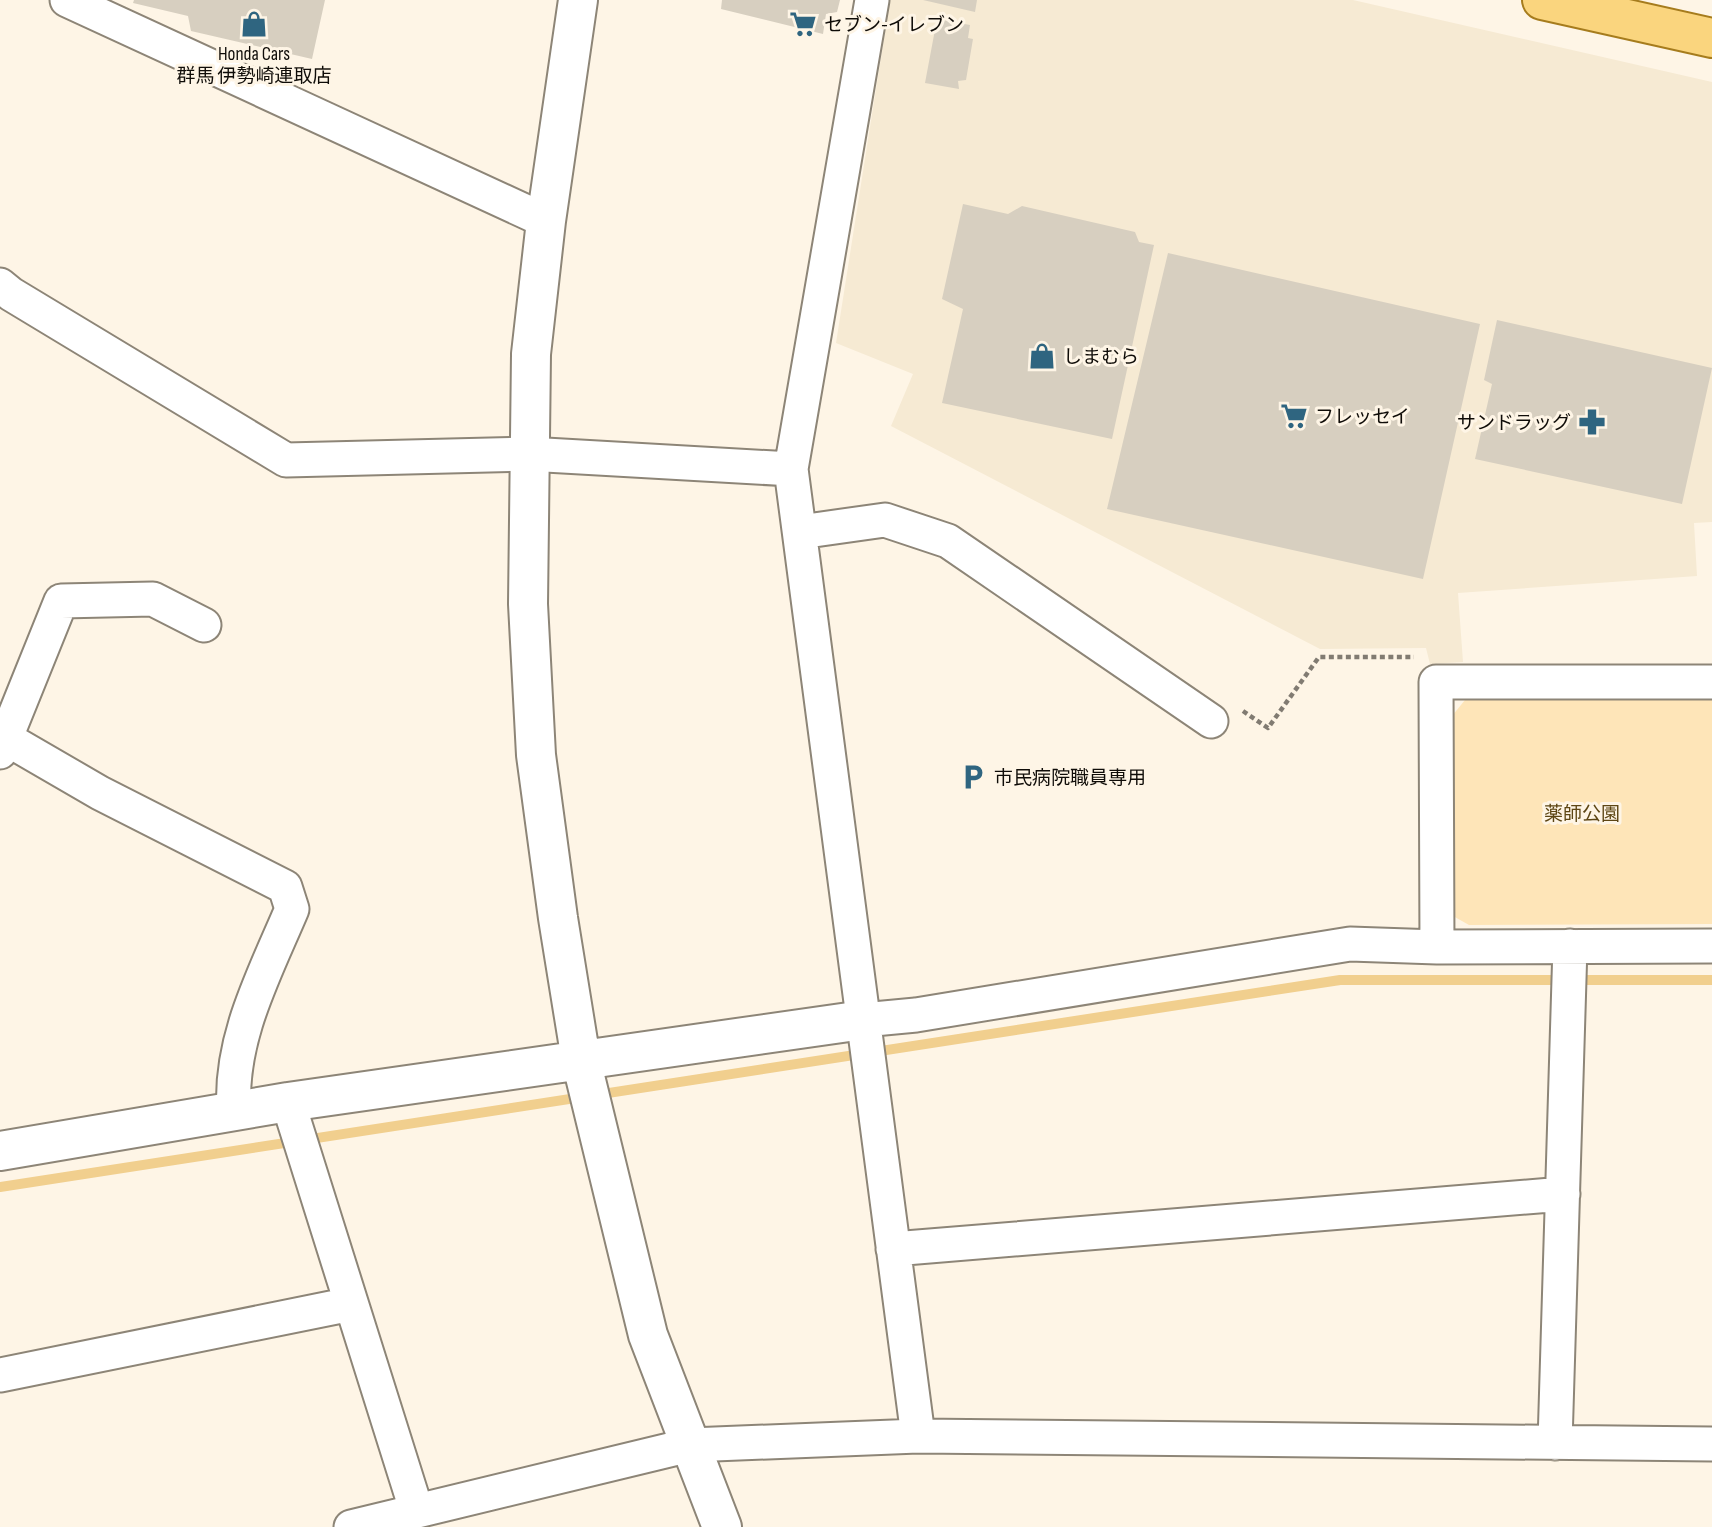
<svg xmlns="http://www.w3.org/2000/svg" width="1712" height="1527" font-family="'Sofia Sans Condensed','Noto Sans JP',sans-serif">
  <style>
    .built { fill: #f6ead3 }
    .green { fill: #fee5b8 }
    .lines { fill: none; stroke-linecap: round; stroke-linejoin: round }
    .stream { stroke: #f1cf8e; stroke-width: 10 }
    .building { fill: #d7cfc0 }
    .minor-casing { stroke: #8d8577; stroke-width: 37 }
    .tertiary-casing { stroke: #8d8577; stroke-width: 42 }
    .primary-casing { stroke: #a67c1d; stroke-width: 42 }
    .path { stroke: #817b72; stroke-width: 4.5; stroke-dasharray: 5 3.5; stroke-linecap: butt }
    .minor { stroke: #fff; stroke-width: 33 }
    .tertiary { stroke: #fff; stroke-width: 38 }
    .primary { stroke: #fad57e; stroke-width: 38 }
    .labels { text-anchor: middle; stroke-width: 6; stroke-linejoin: round; paint-order: stroke }
    .poi-label { font-size: 19px; fill: #0f0c08; stroke: #fef5e6; text-anchor: start }
    .park-label { font-size: 19px; fill: #5d4614; stroke: #fef5e6 }
  </style>
  <rect width="100%" height="100%" fill="#fef5e6"/>
  <path class="built" d="M890 0H1353L1712 82V522L1694 523 1697 576 1458 593 1463 662 1430 664 1426 648 1320 649 891 426 913 374 836 343Z"/>
  <path class="green" d="M1465 700H1712V924L1469 925 1453 916 1452 716Z"/>
  <g class="lines">
    <path class="stream" d="M0 1187 1340 980H1712"/>
  </g>
  <path class="building" d="M134 0H325L312 59 191 31 188 16 133 3Z
    M722 0H840L837 12 826 14 823 34 721 9Z
    M923 0H977L975 12Z
    M937 19 970 25 968 38 973 39 966 80 958 81 959 89 925 83Z
    M963 204 1008 214 1022 206 1135 232 1139 242 1154 245 1112 439 942 403 963 309 942 299Z
    M1168 253 1480 324 1423 579 1107 509Z
    M1497 320 1712 368 1682 504 1475 459 1492 384 1484 380Z"/>
  <g class="lines">
    <g class="minor-casing">
      <path id="minor" d="M67 0 546 221
        M872 0 791 469 918 1436
        M0 285 11 294 286 460 528 454 791 469
        M800 532 885 520 948 541 1211 721
        M0 735 100 793 285 887 292 909C265 973 229 1039 234 1111
        M0 752 61 601 153 599 204 625
        M1437 947 1436 682H1712
        M863 1020 916 1015 1350 944 1437 947 1712 946
        M288 1102 416 1509
        M893 1249 1563 1194
        M0 1375 351 1304
        M1555 1443 1570 946
        M351 1527 690 1445 918 1436 1712 1444"/>
    </g>
    <g class="tertiary-casing">
      <path id="tertiary" d="M578 0 546 221 531 354 528 604 536 755 558 918 581 1060 648 1335 722 1527
        M0 1151 288 1102 863 1020"/>
    </g>
    <g class="primary-casing">
      <path id="primary" d="M1542 0 1712 38"/>
    </g>
    <path class="path" d="M1243 711 1268 728 1319 657H1414"/>
    <use href="#minor" class="minor"/>
    <use href="#tertiary" class="tertiary"/>
    <use href="#primary" class="primary"/>
  </g>
  <defs>
    <g id="shop-bare" transform="scale(2.1)"><path d="M-5-2.5h2.3a2.7 3.5 0 0 1 5.4 0H5L5.5 6h-11ZM-1.5-2.5h3a1.5 2.3 0 0 0-3 0Z" fill="#2f6580" stroke="#fef5e6" stroke-width="2.5" paint-order="stroke"/></g>
    <g id="supermarket-bare" transform="scale(2.1)"><path d="M-6-5.5h2.5l.6 2H6L4.5 2H-2.5L-4.4-4H-6ZM-1.5 3.2a1.3 1.3 0 1 0 .1 0ZM3 3.2a1.3 1.3 0 1 0 .1 0Z" fill="#2f6580" stroke="#fef5e6" stroke-width="2.5" paint-order="stroke"/></g>
    <g id="pharmacy-bare" transform="scale(2.1)"><path d="M-2-6h4v4h4v4h-4v4h-4v-4h-4v-4h4Z" fill="#2f6580" stroke="#fef5e6" stroke-width="2.5" paint-order="stroke"/></g>
    <g id="parking-bare" transform="scale(2.1)"><path d="M-3.5-5.5H1a3.5 3.5 0 0 1 0 7H-1V5.5H-3.5ZM-1-3.4V-.6H.8a1.4 1.4 0 0 0 0-2.8Z" fill="#2f6580" stroke="#fef5e6" stroke-width="2.5" paint-order="stroke"/></g>
  </defs>
  <g fill-rule="evenodd">
    <use href="#shop-bare" x="254" y="24"/>
    <use href="#supermarket-bare" x="803" y="24"/>
    <use href="#shop-bare" x="1042" y="356"/>
    <use href="#supermarket-bare" x="1294" y="416"/>
    <use href="#pharmacy-bare" x="1592" y="422"/>
    <use href="#parking-bare" x="973" y="777"/>
  </g>
  <g class="labels">
    <g class="poi-label">
      <text x="824" y="31">セブン-イレブン</text>
      <text x="254" y="60" text-anchor="middle">Honda Cars<tspan x="254" dy="22">群馬 伊勢崎連取店</tspan></text>
      <text x="1063" y="363">しまむら</text>
      <text x="1315" y="423">フレッセイ</text>
      <text x="1571" y="429" text-anchor="end">サンドラッグ</text>
      <text x="994" y="784">市民病院職員専用</text>
    </g>
    <g class="park-label">
      <text x="1582" y="820">薬師公園</text>
    </g>
  </g>
</svg>
